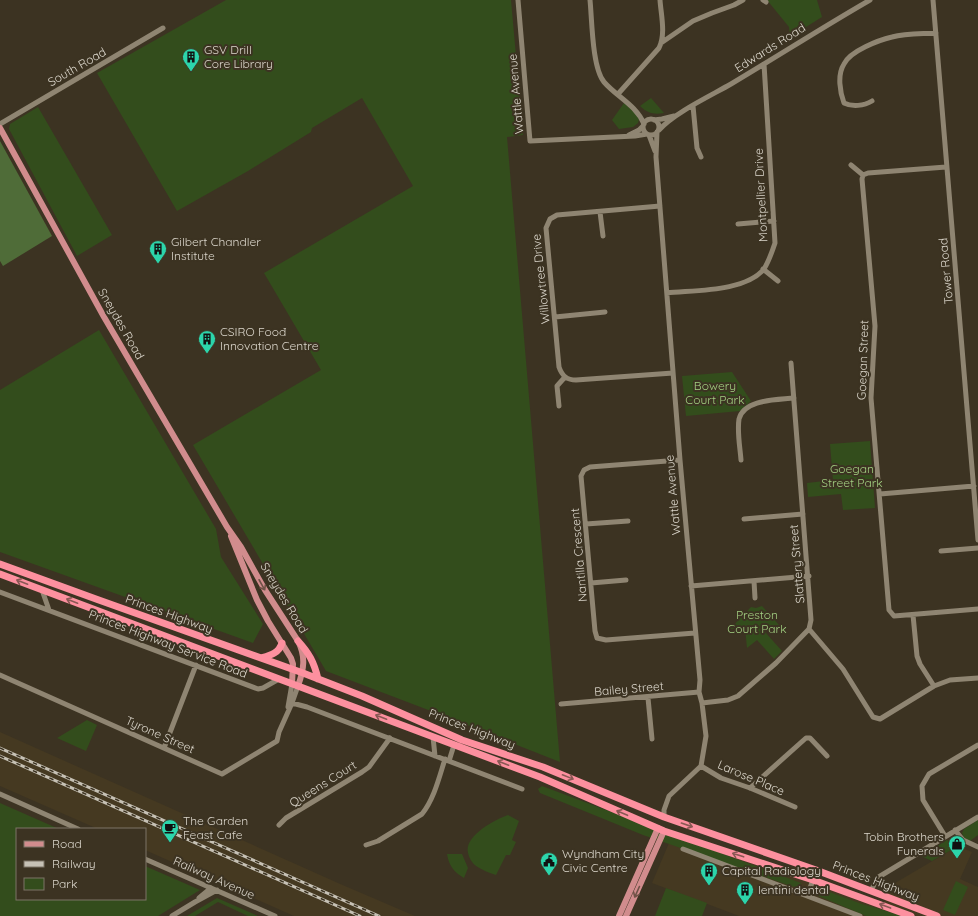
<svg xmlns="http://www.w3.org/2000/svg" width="978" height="916" font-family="Quicksand,sans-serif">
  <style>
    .built { fill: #453921 }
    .green { fill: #334d1c }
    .forest { fill: #4f6c38 }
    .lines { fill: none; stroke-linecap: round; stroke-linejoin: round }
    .minor { stroke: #8f8572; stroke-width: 5 }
    .major { stroke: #d18c8d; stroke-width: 6 }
    .highway { stroke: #fd909f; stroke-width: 7 }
    .rail-casing { stroke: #c6c1b5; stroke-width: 3 }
    .rail { stroke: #3c3322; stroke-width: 1.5; stroke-dasharray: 4.5; stroke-linecap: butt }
    .oneway { stroke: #895854 }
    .oneway2 { stroke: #705247 }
    .labels { text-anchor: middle; stroke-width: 4; stroke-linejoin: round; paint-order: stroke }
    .street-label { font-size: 12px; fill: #dbd6cb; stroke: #3c3322 }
    .poi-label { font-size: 12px; fill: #dbd6cb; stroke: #3c3322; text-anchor: start }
    .park-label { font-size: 12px; fill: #a3d082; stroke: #3c3322 }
  </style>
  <rect width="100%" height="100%" fill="#3c3322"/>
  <path class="built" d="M0 732 338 883 415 916H294L145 850V829H98L0 786Z
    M672 836 726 856 739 858 761 867 777 870 882 909 890 886 958 846 972 852 960 879 978 887V916H739L652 883Z"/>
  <path class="green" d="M226 0H511L523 135 507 137 560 762 444 716 326 671 193 445 321 370 264 273 413 186 362 98 312 128 311 132 248 171 177 211 97 73Z
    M767 0H817L822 17 790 37 789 27Z
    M651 98 664 113C654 115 647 113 640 106Z
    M624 103 636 114 639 119 638 123 633 127 619 129 612 120Z
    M38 107 112 235 77 256 9 129 10 124Z
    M99 330 216 529 221 557 263 624 253 643 0 552V390Z
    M732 372 751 401 740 411 686 416 682 376Z
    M870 441 875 508 843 510 841 494 808 497 807 483 833 480 830 444Z
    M762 606 779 625 772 626 765 632 782 651 774 659 757 640 747 648 745 628 730 629 751 607 756 608Z
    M87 720 97 725 86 751 57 738Z
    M542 786 801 883 800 888 791 886 643 835 540 793 538 789Z
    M0 803 59 829H17V899H145V866L200 890 158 916H0Z
    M508 815 519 821 512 840 516 842 510 855H506L496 875C489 873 482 870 476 866 472 863 469 858 468 853 464 836 494 820 508 815Z
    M978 820V835L970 841 964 838 962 833 964 829Z
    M947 840 960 845 932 861 921 856Z
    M447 854H462L468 868 464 878C454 872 449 866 447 854Z
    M956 881 968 887 955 915 943 910Z
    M816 887 862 904 897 914 900 916H866L814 894Z
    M666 888 707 903 702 916H655Z
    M217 898 258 916H248L218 902 195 916H187Z"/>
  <path class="forest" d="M0 141 52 236 3 266 0 261Z"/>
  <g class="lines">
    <path class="minor" d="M518 0 530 141 635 136 647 134
      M590 0C592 19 592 68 604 82 617 97 636 105 644 124
      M763 0 766 2
      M933 0 978 540
      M661 43 693 21 712 13 734 5 743 0
      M618 94 659 48C666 34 661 15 660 0
      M872 101C864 106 852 107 844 103 840 92 837 75 844 64 850 51 879 40 892 37 906 33 922 34 936 33
      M693 106 697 148 701 157
      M643 127a8 8 0 1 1 16 0a8 8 0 1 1-16 0Z
      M654 120 662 119 674 116
      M0 124 163 28
      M659 130C674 113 710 96 731 84 778 56 823 27 870 0
      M657 132 656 157 680 460 700 680 699 692 702 703 706 736 701 766 669 796 664 810V817
      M629 135 639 130 643 126
      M649 135 655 151
      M851 165 863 175
      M946 167 868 173 863 175 862 179 875 326 871 398 889 610 894 616 978 609
      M660 206 557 215 550 219 546 228 559 367C562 376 567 380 576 380L673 373
      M600 212 603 236
      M738 224 774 221
      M763 269 778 281
      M667 293C694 290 745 292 764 269 769 261 772 252 775 243L764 64
      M555 317 605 312
      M559 406 557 386 565 377
      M680 460 590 467 584 470 581 476 595 631 597 638 606 640 695 633
      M741 460C740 447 737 432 739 419 744 399 777 400 794 398
      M880 494 974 486
      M744 519 803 514
      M586 524 628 521
      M941 551 978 548
      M754 581 755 598
      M591 583 626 580
      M691 586 809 576
      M42 590 49 610
      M0 592 258 689 263 688 279 679
      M913 615 917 656 920 664 934 686
      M809 629 843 669 873 717 880 719 934 686 950 680 978 678
      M0 675 222 774 277 741 279 732 292 703 298 686
      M648 698 652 739
      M292 703 307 707 522 789
      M702 703 728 700 738 696 776 663 809 629 811 620 791 363
      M561 704 699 692
      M288 707 292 684
      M433 737 435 756
      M164 748 196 665
      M449 761 454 745
      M701 766 721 778 750 788 795 807
      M750 788 806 738H810L827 756
      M0 794 78 829
      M279 825 286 818 362 772 369 767 390 738
      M955 830 963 840 978 847
      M945 836 923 800 922 786 929 774 978 745
      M366 845 378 841 422 814C434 799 439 778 445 759
      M683 849 860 916
      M145 859 275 916
      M871 891 877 878 978 817
      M807 896 813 880
      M199 898 211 888
      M172 916 195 902 217 890"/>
    <path class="major" d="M0 128 104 317 227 527 241 547 265 590 298 641C306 657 304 669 298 686
      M231 536 257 600 268 621 291 658 293 664 292 684
      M619 916 658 828
      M626 916 664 831"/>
    <path class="highway" d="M0 564 96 599 303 673 362 696 462 740 543 767 664 817 816 870 937 916
      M0 574 540 777 664 831 813 880 911 916
      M298 641C309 653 314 662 318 679
      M261 658C271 655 279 653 282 643"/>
    <g class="rail-casing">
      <path id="rail" d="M0 748 379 916
        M0 756 360 916"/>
    </g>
    <use href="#rail" class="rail"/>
  </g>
  <defs><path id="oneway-shaft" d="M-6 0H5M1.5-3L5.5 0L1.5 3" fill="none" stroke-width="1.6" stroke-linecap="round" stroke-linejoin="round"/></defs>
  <g class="oneway">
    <use href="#oneway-shaft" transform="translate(22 582) rotate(-159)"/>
    <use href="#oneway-shaft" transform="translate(72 601) rotate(-159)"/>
    <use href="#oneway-shaft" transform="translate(381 717) rotate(-159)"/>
    <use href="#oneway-shaft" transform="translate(503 763) rotate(-159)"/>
    <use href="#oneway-shaft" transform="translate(568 777) rotate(22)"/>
    <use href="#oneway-shaft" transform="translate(622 813) rotate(-157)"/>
    <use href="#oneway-shaft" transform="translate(687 825) rotate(19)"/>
    <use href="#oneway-shaft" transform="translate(738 855) rotate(-162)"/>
    <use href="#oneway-shaft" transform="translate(885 906) rotate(-160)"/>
  </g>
  <g class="oneway2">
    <use href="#oneway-shaft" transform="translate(262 585) rotate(61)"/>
    <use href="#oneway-shaft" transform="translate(637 892) rotate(114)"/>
  </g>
  <defs>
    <g id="building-pin" transform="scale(0.9)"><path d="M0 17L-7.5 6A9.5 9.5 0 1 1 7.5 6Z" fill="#2cd5ab" stroke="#3c3322"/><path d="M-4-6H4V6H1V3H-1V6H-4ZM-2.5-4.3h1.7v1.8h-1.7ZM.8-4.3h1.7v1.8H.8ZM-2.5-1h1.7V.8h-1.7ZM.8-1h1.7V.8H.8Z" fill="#111"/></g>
    <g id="cafe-pin" transform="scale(0.9)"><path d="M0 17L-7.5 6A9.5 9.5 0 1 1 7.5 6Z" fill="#2cd5ab" stroke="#3c3322"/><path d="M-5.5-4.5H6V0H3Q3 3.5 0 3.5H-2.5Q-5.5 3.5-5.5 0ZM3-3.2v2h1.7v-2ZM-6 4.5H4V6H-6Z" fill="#111"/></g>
    <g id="shop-pin" transform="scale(0.9)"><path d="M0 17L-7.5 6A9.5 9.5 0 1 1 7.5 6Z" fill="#2cd5ab" stroke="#3c3322"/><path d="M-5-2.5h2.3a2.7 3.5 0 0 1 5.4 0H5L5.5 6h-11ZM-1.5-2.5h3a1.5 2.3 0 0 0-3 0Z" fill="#111"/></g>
    <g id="civic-pin" transform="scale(0.9)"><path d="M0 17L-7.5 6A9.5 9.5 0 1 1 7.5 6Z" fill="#2cd5ab" stroke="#3c3322"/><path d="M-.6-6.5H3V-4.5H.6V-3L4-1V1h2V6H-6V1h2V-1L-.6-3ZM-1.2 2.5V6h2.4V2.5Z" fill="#111"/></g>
  </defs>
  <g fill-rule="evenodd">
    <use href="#building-pin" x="191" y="57"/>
    <use href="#building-pin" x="158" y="249"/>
    <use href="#building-pin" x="207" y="339"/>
    <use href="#cafe-pin" x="170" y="828"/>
    <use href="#shop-pin" x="957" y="844"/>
    <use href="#civic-pin" x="549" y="861"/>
    <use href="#building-pin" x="709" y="871"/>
    <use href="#building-pin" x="745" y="890"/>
  </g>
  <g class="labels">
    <g class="street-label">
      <text transform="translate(770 48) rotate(-32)" y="4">Edwards Road</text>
      <text transform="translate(77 67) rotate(-30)" y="4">South Road</text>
      <text transform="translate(516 94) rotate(-95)" y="4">Wattle Avenue</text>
      <text transform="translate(761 195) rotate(-93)" y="4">Montpellier Drive</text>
      <text transform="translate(946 271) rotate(-95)" y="4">Tower Road</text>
      <text transform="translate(541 279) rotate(-96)" y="4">Willowtree Drive</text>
      <text transform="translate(121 324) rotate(60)" y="4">Sneydes Road</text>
      <text transform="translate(863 360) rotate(-88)" y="4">Goegan Street</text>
      <text transform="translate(673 495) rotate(-95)" y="4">Wattle Avenue</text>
      <text transform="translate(579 555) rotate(-95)" y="4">Nantilla Crescent</text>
      <text transform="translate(797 564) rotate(-95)" y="4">Slattery Street</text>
      <text transform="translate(284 598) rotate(59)" y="4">Sneydes Road</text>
      <text transform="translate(169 614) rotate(20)" y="4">Princes Highway</text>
      <text transform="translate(168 644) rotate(21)" y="4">Princes Highway Service Road</text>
      <text transform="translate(629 689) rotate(-5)" y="4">Bailey Street</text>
      <text transform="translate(472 729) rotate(21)" y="4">Princes Highway</text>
      <text transform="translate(160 735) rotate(24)" y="4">Tyrone Street</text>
      <text transform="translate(751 778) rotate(23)" y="4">Larose Place</text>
      <text transform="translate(323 784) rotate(-32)" y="4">Queens Court</text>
      <text transform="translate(214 878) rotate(24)" y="4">Railway Avenue</text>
      <text transform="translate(876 881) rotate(21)" y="4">Princes Highway</text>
    </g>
    <g class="poi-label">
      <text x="204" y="54">GSV Drill<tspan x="204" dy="14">Core Library</tspan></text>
      <text x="171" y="246">Gilbert Chandler<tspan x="171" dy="14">Institute</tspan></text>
      <text x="220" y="336">CSIRO Foođ<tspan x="220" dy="14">Innovation Centre</tspan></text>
      <text x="183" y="825">The Garden<tspan x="183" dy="14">Feast Cafe</tspan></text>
      <text x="944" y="841" text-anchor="end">Tobin Brothers<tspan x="944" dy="14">Funerals</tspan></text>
      <text x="562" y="858">Wyndham City<tspan x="562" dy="14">Civic Centre</tspan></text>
      <text x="722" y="875">Capital Radiology</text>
      <text x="758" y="894">lentini dental</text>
    </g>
    <g class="park-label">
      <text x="715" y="390">Bowery<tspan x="715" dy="14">Court Park</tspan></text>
      <text x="852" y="473">Goegan<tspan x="852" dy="14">Street Park</tspan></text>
      <text x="757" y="619">Preston<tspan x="757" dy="14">Court Park</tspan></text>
    </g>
  </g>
  <rect x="16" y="828" width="130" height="72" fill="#3c3322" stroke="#7c7466"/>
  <rect x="24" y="841" width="20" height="6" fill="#d18c8d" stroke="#7c7466"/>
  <text x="52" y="848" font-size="12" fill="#dbd6cb">Road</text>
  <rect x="24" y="861" width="20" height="6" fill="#c6c1b5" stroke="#7c7466"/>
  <text x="52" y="868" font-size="12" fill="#dbd6cb">Railway</text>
  <rect x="24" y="878" width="20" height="12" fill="#334d1c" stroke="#7c7466"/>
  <text x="52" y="888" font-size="12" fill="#dbd6cb">Park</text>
</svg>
